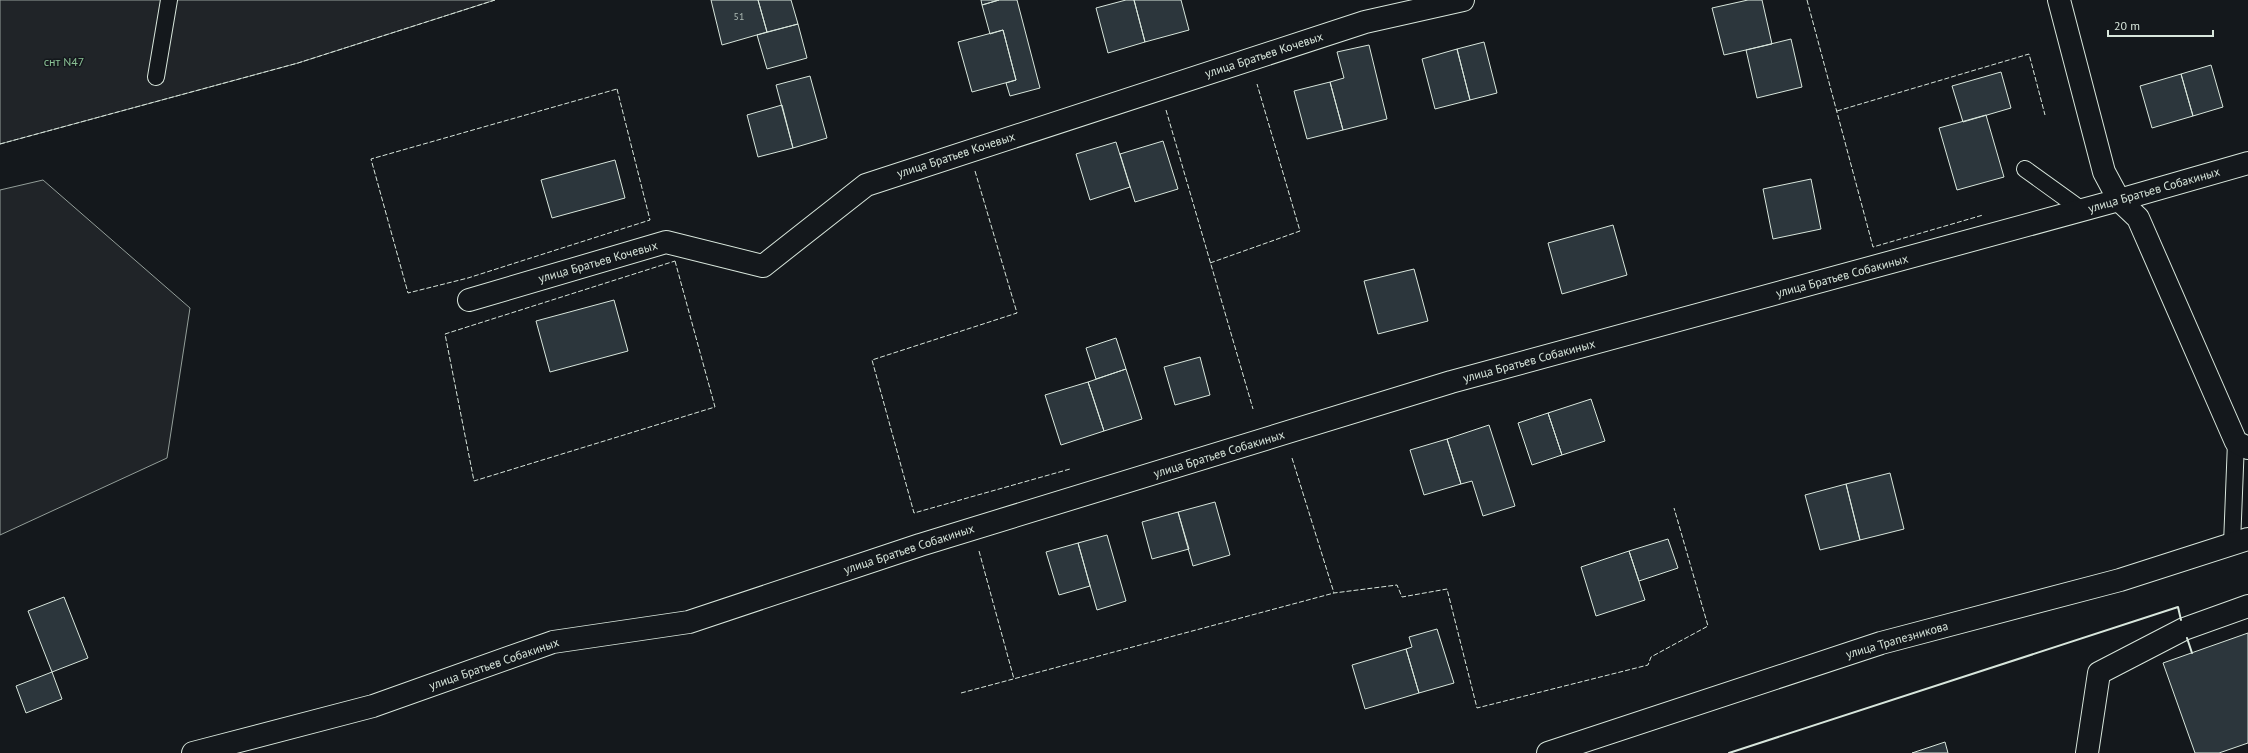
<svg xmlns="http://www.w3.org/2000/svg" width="2248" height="753" font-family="'PT Sans',sans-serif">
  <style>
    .green { fill: #202428; stroke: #939e99 }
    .building { fill: #2c363c; stroke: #d8e6dc }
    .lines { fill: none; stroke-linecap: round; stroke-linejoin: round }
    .lane-casing { stroke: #d8e6dc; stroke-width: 18 }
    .street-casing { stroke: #d8e6dc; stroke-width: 24 }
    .lane { stroke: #14181c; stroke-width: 16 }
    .street { stroke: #14181c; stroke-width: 22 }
    .fence { stroke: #d8e6dc; stroke-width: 1; stroke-dasharray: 5 2; stroke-linecap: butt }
    .wall { stroke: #d8e6dc; stroke-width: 2 }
    .labels { text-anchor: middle; stroke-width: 3; stroke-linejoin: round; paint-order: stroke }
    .number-label { font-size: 10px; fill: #adbab4 }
    .street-label { font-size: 12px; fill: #d8e6dc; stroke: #14181c }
    .park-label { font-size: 12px; fill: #8ac095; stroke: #14181c }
  </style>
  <rect width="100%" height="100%" fill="#14181c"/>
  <path class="green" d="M0 0H495L298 63 0 144Z
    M43 180 190 308 167 458 0 535V190Z"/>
  <path class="building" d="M711 0H758L767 32 722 45Z
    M758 0H791L798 24 767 32Z
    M981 0H999L982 5Z
    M999 0H1017L1040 88 1010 96 1006 83 1016 80 1003 30 990 34 982 5Z
    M1126 0H1134L1145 42 1108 53 1096 8Z
    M1134 0H1181L1189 30 1145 42Z
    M1748 0H1762L1772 44 1724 55 1712 8Z
    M798 24 807 58 767 69 757 35Z
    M1003 30 1016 80 972 92 958 42Z
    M1791 39 1802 87 1757 98 1746 50Z
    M1484 42 1497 93 1470 100 1457 49Z
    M1369 45 1387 119 1343 130 1330 82 1344 78 1337 52Z
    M1457 49 1470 100 1435 109 1422 59Z
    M2211 65 2223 107 2193 116 2181 74Z
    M2001 72 2011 108 1963 122 1952 86Z
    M2181 74 2193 116 2152 128 2140 86Z
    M810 76 827 138 793 148 776 85Z
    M1330 82 1343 130 1307 139 1294 91Z
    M782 105 793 148 758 157 747 115Z
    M1986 115 2004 177 1957 190 1939 128Z
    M1163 141 1178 189 1135 202 1120 154Z
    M1116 142 1130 187 1090 200 1076 154Z
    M615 160 625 198 552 218 541 180Z
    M1811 179 1821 229 1773 239 1763 189Z
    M1613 225 1627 275 1562 294 1548 243Z
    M1414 269 1428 321 1378 334 1364 281Z
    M614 300 628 351 550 372 536 321Z
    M1116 338 1126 369 1096 379 1086 348Z
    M1200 357 1210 395 1175 405 1164 367Z
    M1126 369 1142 419 1104 431 1088 382Z
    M1088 382 1104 431 1061 445 1045 395Z
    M1591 399 1605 441 1562 455 1548 413Z
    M1548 413 1562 455 1532 465 1518 423Z
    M1489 425 1515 506 1483 516 1472 481 1461 484 1447 439Z
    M1447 439 1461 484 1424 495 1410 450Z
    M1890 473 1904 529 1860 540 1846 484Z
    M1846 484 1860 540 1820 550 1805 495Z
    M1215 502 1230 555 1193 566 1178 512Z
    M1178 512 1189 549 1152 559 1142 522Z
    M1107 535 1126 601 1097 610 1078 543Z
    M1668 539 1678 568 1639 581 1629 551Z
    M1078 543 1090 586 1059 595 1046 552Z
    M1629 551 1645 600 1596 616 1581 567Z
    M64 597 88 658 52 672 28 611Z
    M1437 629 1454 683 1419 693 1406 649 1412 647 1409 637Z
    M2248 633V743L2219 753H2195L2163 663Z
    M1406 649 1419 693 1365 709 1352 665Z
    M52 672 62 699 26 713 16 686Z
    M1945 742 1948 753H1912Z"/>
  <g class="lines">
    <g class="lane-casing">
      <path id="lane" d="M156 77 169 0
        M2025 169 2082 210
        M2232 544 2236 442"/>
    </g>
    <g class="street-casing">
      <path id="street" d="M2059 0 2104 172 2119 200 2138 218 2236 442 2248 448
        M469 300 666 242 763 266 866 185 1365 22 1463 0
        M193 753 373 706 553 642 689 622 920 545 1451 382 2119 200 2248 163
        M1548 753 1881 643 2120 580 2248 539
        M2087 753 2099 673 2184 629 2248 606"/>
    </g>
    <use href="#lane" class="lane"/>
    <use href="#street" class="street"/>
    <path class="fence" d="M1807 0 1873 247 1983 215
      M617 89 650 220 468 278 408 293 371 159Z
      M1166 110 1253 409
      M1837 111 2029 54 2045 115
      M0 144 298 63 495 0
      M975 171 1017 313 872 360 914 513 1070 469
      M675 261 715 407 474 481 445 334Z
      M1210 263 1300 231 1257 84
      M1292 458 1334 593 1397 585 1402 597 1447 589 1477 708 1648 665 1651 657 1708 626 1674 508
      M979 551 1014 679
      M961 693 1334 593"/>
    <path class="wall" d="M2187 638 2192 653
      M1729 753 2178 607 2181 620"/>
  </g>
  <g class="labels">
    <g class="number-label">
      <text x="739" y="20">51</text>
    </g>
    <g class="street-label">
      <text transform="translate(1264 55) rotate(-18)" y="4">улица Братьев Кочевых</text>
      <text transform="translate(956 155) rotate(-18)" y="4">улица Братьев Кочевых</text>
      <text transform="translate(2154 190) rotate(-16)" y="4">улица Братьев Собакиных</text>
      <text transform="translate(598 262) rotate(-16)" y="4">улица Братьев Кочевых</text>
      <text transform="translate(1842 276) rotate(-15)" y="4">улица Братьев Собакиных</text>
      <text transform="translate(1529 361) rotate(-15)" y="4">улица Братьев Собакиных</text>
      <text transform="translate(1219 454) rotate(-17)" y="4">улица Братьев Собакиных</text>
      <text transform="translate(909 549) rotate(-18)" y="4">улица Братьев Собакиных</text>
      <text transform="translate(1897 640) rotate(-16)" y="4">улица Трапезникова</text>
      <text transform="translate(494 664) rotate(-19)" y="4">улица Братьев Собакиных</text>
    </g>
    <g class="park-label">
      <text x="64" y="66">снт N47</text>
    </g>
  </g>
  <path d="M2108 30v6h105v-6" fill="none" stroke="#d8e6dc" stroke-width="2"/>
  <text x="2114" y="30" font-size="12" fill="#d8e6dc" stroke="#14181c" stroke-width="3" paint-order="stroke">20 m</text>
</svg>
